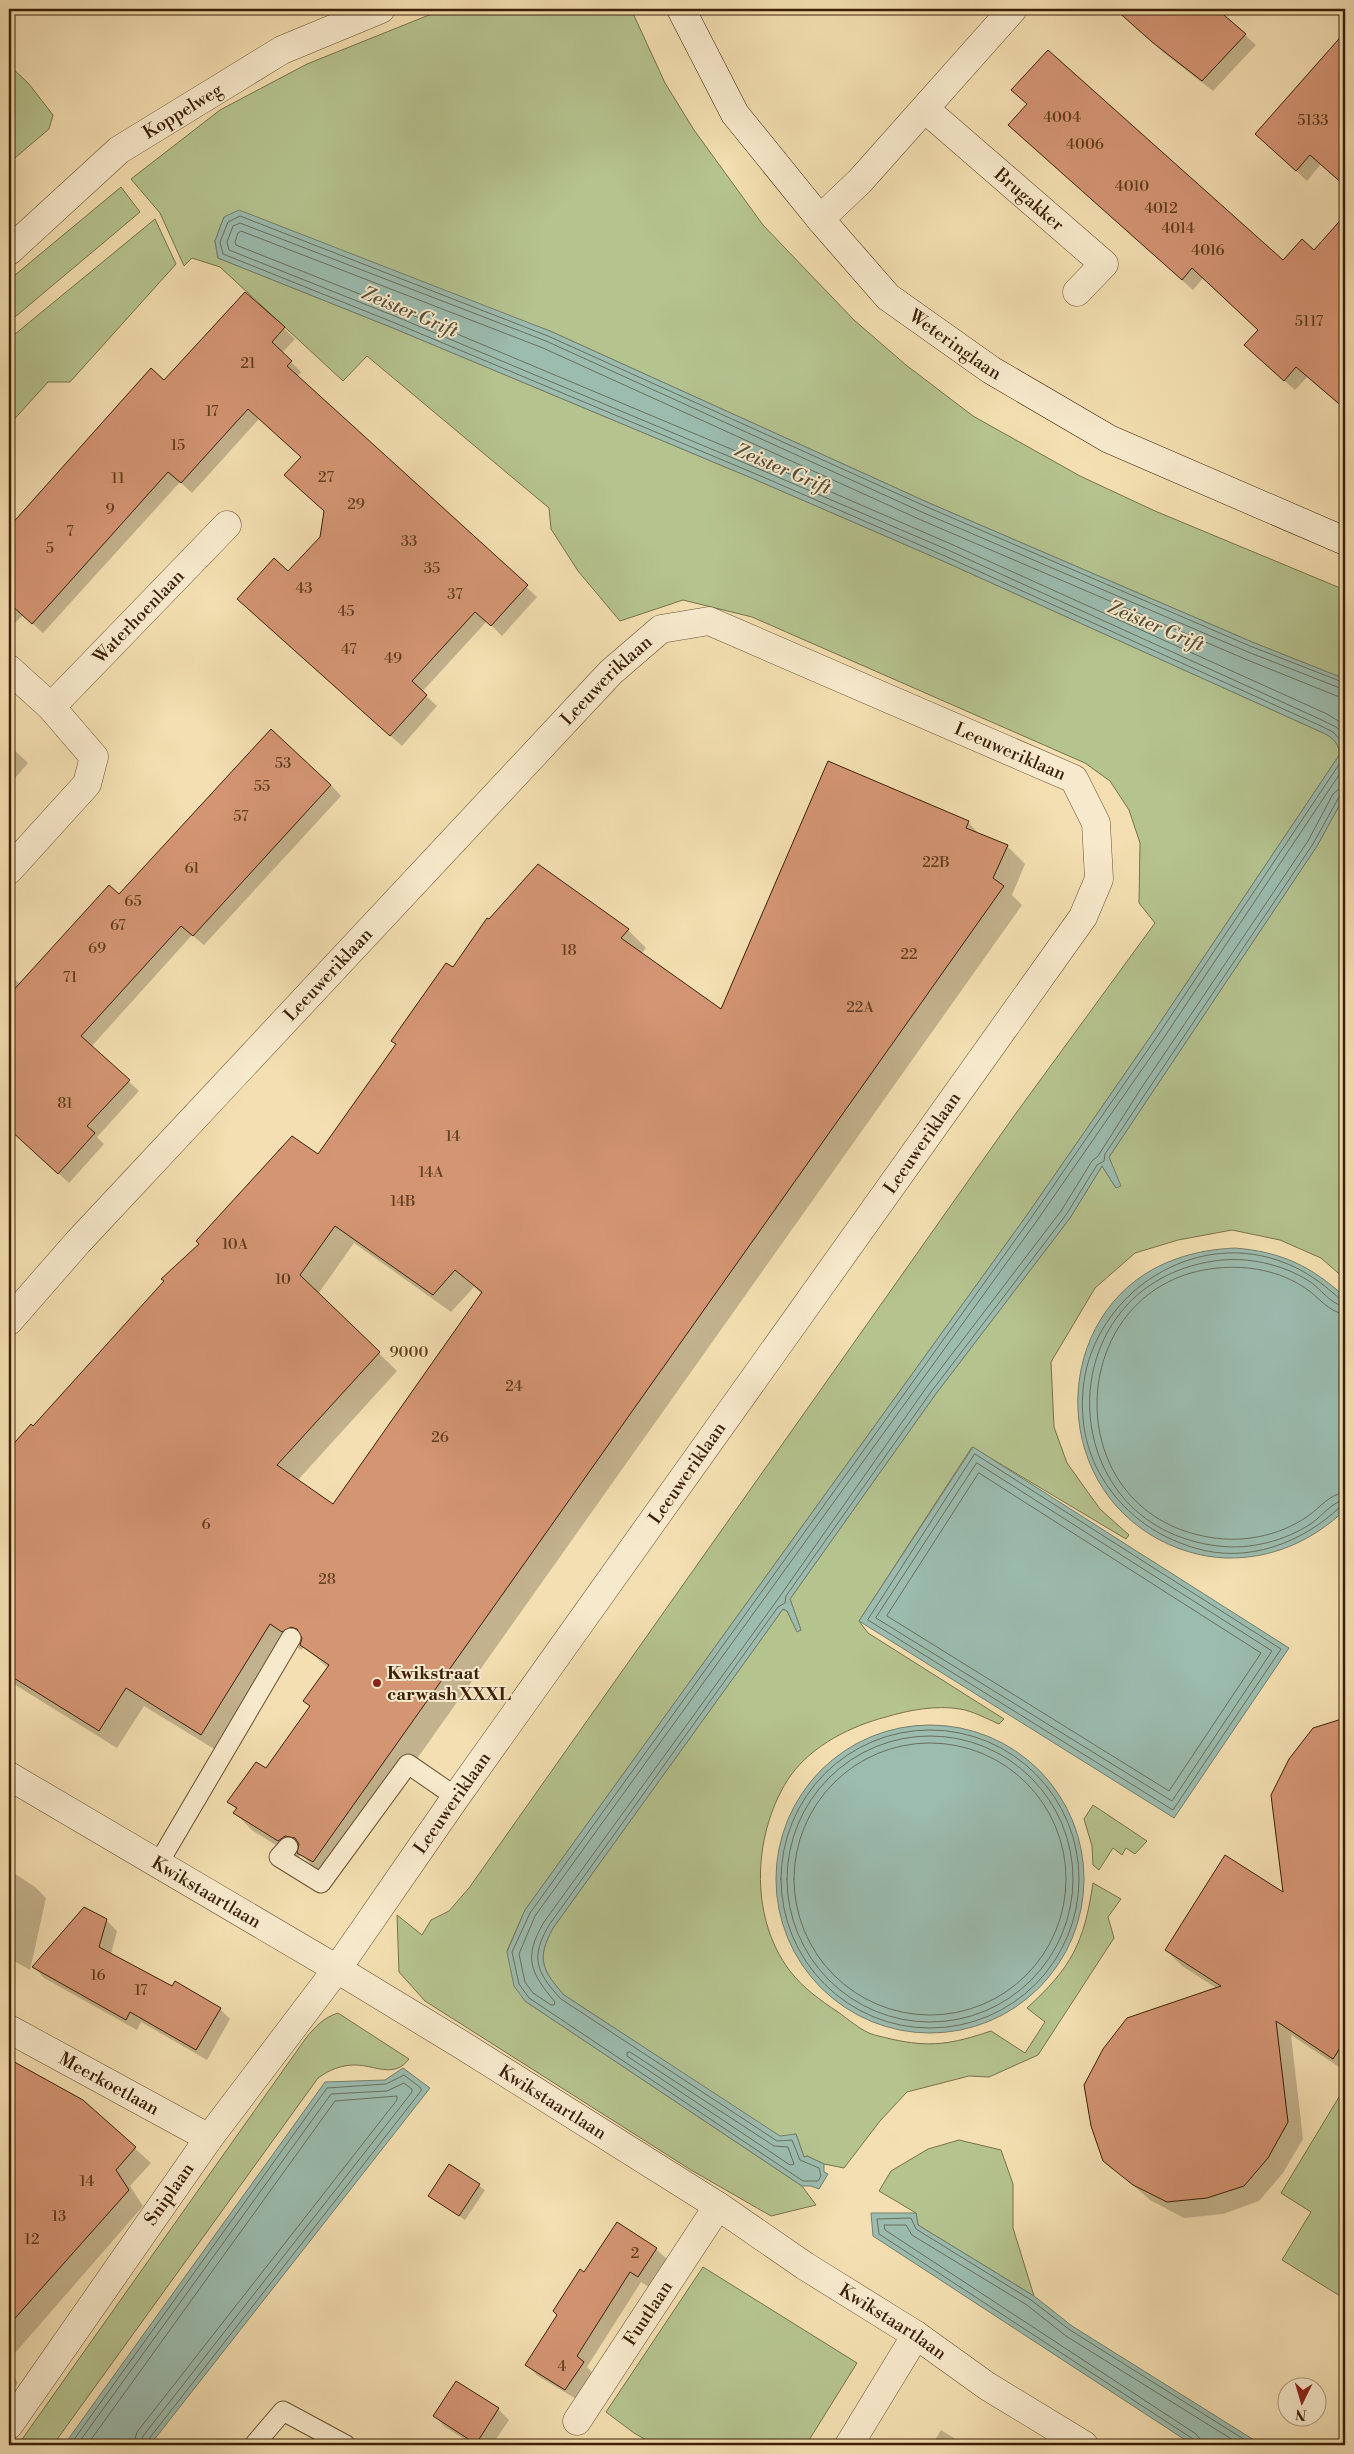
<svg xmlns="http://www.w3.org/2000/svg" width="1354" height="2454" font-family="'Libre Bodoni',serif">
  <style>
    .green { fill: #b5c38f; stroke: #78724b }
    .water { fill: #9bbcaf; stroke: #757e6c }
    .shadow { fill: #0003; fill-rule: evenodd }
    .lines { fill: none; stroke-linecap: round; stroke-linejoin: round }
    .shore { stroke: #6c6e5b; stroke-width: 1 }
    .building { fill: #d49573; stroke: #3c2007; fill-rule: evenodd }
    .lane-casing { stroke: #6a5032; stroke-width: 21 }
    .street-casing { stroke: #6a5032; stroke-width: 29 }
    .secondary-casing { stroke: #3c2007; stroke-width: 29 }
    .lane { stroke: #f7eacc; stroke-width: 19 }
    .street { stroke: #f7eacc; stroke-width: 28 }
    .secondary { stroke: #f7eacc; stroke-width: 28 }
    .poi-dot { fill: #8f2418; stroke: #f7eacc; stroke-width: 2 }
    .labels { text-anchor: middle; stroke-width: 4; stroke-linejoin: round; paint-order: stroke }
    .number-label { font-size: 15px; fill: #623d22 }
    .street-label { font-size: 18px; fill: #3c2007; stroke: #f7eacc }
    .poi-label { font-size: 18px; font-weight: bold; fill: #3c2007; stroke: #f7eacc; text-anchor: start }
    .water-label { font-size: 19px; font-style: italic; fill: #584f39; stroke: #f7eacc }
  </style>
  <rect width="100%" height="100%" fill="#f3dfb1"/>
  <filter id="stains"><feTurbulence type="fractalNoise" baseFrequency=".004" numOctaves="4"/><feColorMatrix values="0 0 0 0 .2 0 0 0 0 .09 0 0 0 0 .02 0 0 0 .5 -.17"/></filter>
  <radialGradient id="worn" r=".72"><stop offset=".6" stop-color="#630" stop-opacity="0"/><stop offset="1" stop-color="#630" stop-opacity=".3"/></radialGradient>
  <path class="green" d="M444 9H631L665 83 694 130 763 225 854 320 906 365 973 416 1080 476 1155 511 1345 590V679L1252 642 929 503 550 331 224 217 215 241 218 258 393 328 754 479 943 561 1319 731C1331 736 1338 741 1340 754L1151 1036 1027 1215 525 1910 507 1951 525 2001 802 2186 816 2205 771 2216 691 2170 425 2001 399 1972 397 1915 422 1935 431 1920 449 1911 469 1888 1014 1116 1155 923 1139 903 1140 843 1129 810 1110 781 1085 763 752 617 683 600 620 621 578 571 551 529 549 508 367 356 343 381 220 267 192 258 184 266 160 213 131 179 220 110 307 64Z
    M9 65 29 84 53 115 49 129 9 163V125L15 112 9 96Z
    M121 187 140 212 9 322V280Z
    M155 219 176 264 70 382H48L9 425V339Z
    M1345 795V1279L1321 1258 1280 1240 1232 1230 1178 1240 1135 1253 1095 1288 1051 1362 1054 1427 1067 1463 1100 1509 1129 1535 1126 1539 972 1447 859 1621 868 1633 1004 1719 999 1724C987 1719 973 1711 960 1709 936 1705 909 1710 886 1717 851 1726 813 1745 791 1775 753 1830 748 1916 790 1971 803 1988 820 2000 838 2012 848 2019 858 2028 869 2033 876 2036 884 2037 891 2039 931 2048 952 2044 991 2031L1025 2053 1045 2022 1027 2008C1072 1967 1084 1943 1093 1883L1121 1899 1108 1917 1114 1938 1038 2055 989 2077 969 2076 907 2092 880 2121 844 2168 824 2164 807 2156 804 2157 796 2134 780 2137 564 1995C542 1970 536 1959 553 1928L783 1609 787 1611 797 1631 801 1630 790 1599 935 1395 1070 1218 1102 1166 1116 1188 1109 1157 1317 846Z
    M1093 1805 1147 1841 1135 1854 1126 1848 1122 1855 1113 1848 1099 1870 1093 1865 1092 1846 1084 1819Z
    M338 2013 409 2059C394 2079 375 2065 355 2065 341 2065 329 2070 318 2078L53 2445H18L306 2038C316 2026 323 2018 338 2013Z
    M1345 2087V2299L1282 2260 1311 2212 1281 2193Z
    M959 2140 1001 2150 1013 2184V2228L1034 2296 918 2225 916 2213 879 2191 891 2171 928 2149Z
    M703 2267 857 2363 806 2445H655L634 2433 606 2412Z"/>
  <path class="water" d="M239 210 550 331 929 503 1252 642 1345 679V795L1317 846 1109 1157 1121 1186 1116 1188 1102 1166 1070 1218 935 1395 790 1599 801 1630 797 1632 787 1611 783 1609 553 1928C536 1959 542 1970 564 1995L780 2136 796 2134 804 2157 807 2156 824 2164V2172L828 2174 819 2189 811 2186H802L525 2001 514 1986 507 1952 525 1910 1027 1215 1151 1036 1340 754C1338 741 1331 736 1319 731L943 561 754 479 393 328 218 258 215 241 224 217Z
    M1235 1248C1282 1252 1311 1266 1345 1297V1510C1312 1541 1272 1559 1226 1558 1200 1557 1174 1549 1151 1535 1044 1470 1056 1301 1176 1259 1195 1252 1215 1249 1235 1248Z
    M973 1447 1289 1648 1174 1818 859 1621Z
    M776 1879a154 154 0 1 1 308 0a154 154 0 1 1-308 0Z
    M403 2068 430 2088 150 2445H64L325 2082 385 2080Z
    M871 2213H916L918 2225 1034 2296 1072 2326 1262 2445H1193L873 2236Z"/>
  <path class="shadow" d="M955 9H964L960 13Z
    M1121 9H1216L1256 45 1213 91 1164 53 1129 21 1119 11Z
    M1345 34V186L1321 164 1307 181 1257 134Z
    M1020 135 1283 262 1314 251 1345 217V409L1307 377 1295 390 1256 356 1259 331 1203 278 1193 290Z
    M245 293 295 339 282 353 301 372 297 377 537 597 502 636 487 621 422 692 437 706 402 746 249 610 288 573 321 538 325 511 302 457 259 419 192 493 180 482 43 633 23 615 9 629V529L151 370 164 382Z
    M9 745 28 763 9 785Z
    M331 785 341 796 204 945 192 935 91 1047 139 1091 97 1137 104 1144 69 1183 9 1129V974L20 984Z
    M968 822 980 835 1007 846 1025 864 1012 895 1022 905 331 1880 317 1871 302 1855 297 1858 253 1831 235 1813 237 1810 229 1802 266 1770 311 1707 305 1701 328 1668 304 1647 301 1650 289 1641 219 1752 144 1706 117 1748 9 1681V1464L35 1434 318 1156 489 921 538 866 628 930 646 948 641 954 721 1011ZM354 1243 451 1312 474 1287 482 1294 333 1506 297 1481 397 1371 318 1294Z
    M1345 1719V2071L1291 2035 1303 2139 1283 2173 1259 2201 1223 2214 1184 2218 1150 2200 1104 2160 1218 1989 1182 1966 1166 1950 1284 1894 1314 1729Z
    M9 1870 35 1887 46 1898 30 1970 9 1958Z
    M106 1920 117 1931 111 1954 173 1988 220 2009 230 2019 207 2060 141 2022 137 2030 44 1978 34 1967Z
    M13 2063 82 2101 151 2163 130 2186 143 2206 9 2360V2068Z
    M449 2165 485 2190 465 2220 430 2196Z
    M656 2249 667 2259 649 2287 641 2282 587 2367 593 2373 576 2399 538 2376 527 2365 585 2274Z
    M9 2369 18 2383 9 2394Z
    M498 2409 509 2420 492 2445H474L445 2427 435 2416Z
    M941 2430 965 2445H932Z"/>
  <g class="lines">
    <path class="shore" d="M1345 683 1250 646 927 507 548 336 240 216 228 222 220 242 223 254 395 323 756 474 945 556 1321 726 1333 732 1343 743 1344 757 1156 1038 1031 1218 530 1913 512 1952 519 1984 529 1998 803 2181H818L821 2176 819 2168 800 2160 792 2140 777 2141 561 1999C536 1972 530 1958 549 1925L778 1607 785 1603 786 1596 931 1392 1066 1215 1097 1165 1104 1161 1105 1154 1313 844 1339 797 1345 794
      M1345 690 1248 652 924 513 546 341 240 223 233 226 227 242 229 250 397 317 759 469 948 550 1324 721 1336 727 1345 735
      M1345 697 1337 696 1245 659 921 520 543 348 241 231 238 233 235 242 236 245 400 310 762 462 951 544 1327 714 1345 725
      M1345 766 1161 1042 1036 1222 535 1916 519 1954 525 1982 533 1993 551 2005H554L555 2002C530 1972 523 1958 544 1922L778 1599 926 1388 1061 1211 1092 1161 1098 1156 1140 1090 1308 841 1333 794 1339 789 1345 788
      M1345 1300 1340 1299C1321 1282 1302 1268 1277 1260 1193 1232 1102 1290 1085 1375 1079 1409 1083 1444 1100 1474 1121 1511 1154 1536 1195 1548 1247 1564 1302 1543 1340 1507L1345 1506
      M1345 1306C1332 1306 1320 1288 1309 1281 1282 1264 1246 1256 1214 1261 1046 1286 1049 1526 1218 1546 1250 1550 1285 1541 1312 1523 1322 1516 1333 1501 1345 1500
      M1345 1314C1329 1313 1318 1296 1305 1288 1280 1271 1248 1265 1218 1268 1066 1282 1053 1505 1203 1536 1239 1544 1278 1537 1308 1516 1320 1508 1330 1493 1345 1493
      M975 1454 1281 1649 1173 1810 868 1620Z
      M977 1463 1272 1651 1172 1801 876 1618Z
      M979 1473 1261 1653 1169 1791 887 1616Z
      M781 1879a149 149 0 1 1 298 0a149 149 0 1 1-298 0Z
      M787 1879a143 143 0 1 1 286 0a143 143 0 1 1-286 0Z
      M794 1879a136 136 0 1 1 272 0a136 136 0 1 1-272 0Z
      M630 2052 774 2146 788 2147 794 2164 790 2165 627 2056V2053Z
      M70 2445 327 2088 386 2084 404 2075 421 2088V2091L148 2440 147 2445
      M77 2445 331 2094 387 2091 404 2083 412 2089V2092L143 2436 140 2445
      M87 2445 335 2101 397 2096V2100L137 2432 133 2445
      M1195 2445 1193 2439 879 2234 877 2219 911 2218 916 2229 1031 2300 1070 2330 1253 2445
      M1202 2445 1200 2439 1196 2434 885 2230 884 2225H906L912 2235 1027 2305 1066 2336 1241 2445"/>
  </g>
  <path class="building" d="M1115 9H1217L1246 34 1202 81 1152 42Z
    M1345 32V186L1310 155 1296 171 1255 134Z
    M1048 50 1283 260 1302 239 1314 250 1345 215V409L1296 367 1284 381 1244 345 1258 330 1192 268 1182 280 1008 125 1027 104 1011 90Z
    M245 292 285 327 272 342 292 361 287 366 528 585 491 626 475 612 412 681 427 695 390 736 237 599 274 558 288 571 320 537 324 511 284 475 301 457 248 409 181 483 168 472 32 624 9 603V527L151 368 164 380Z
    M271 729 331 785 193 936 181 926 81 1036 130 1080 87 1126 95 1133 58 1174 9 1129V995L109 885 119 894Z
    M828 761 969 821 966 828 1008 845 993 878 1004 886 313 1862 297 1853 299 1844 295 1838 285 1836 278 1841 233 1813 237 1808 227 1802 256 1762 266 1768 310 1706 303 1701 329 1665 300 1645 302 1638 297 1629 291 1627 282 1632 270 1624 201 1735 126 1688 99 1731 9 1675V1449L31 1424 33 1426 164 1281 161 1279 199 1244 196 1241 292 1136 318 1154 396 1044 391 1041 446 963 453 967 487 918 489 919 538 864 629 929 621 938 721 1009ZM335 1226 433 1295 455 1270 482 1292 333 1504 277 1465 380 1352 300 1275Z
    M1345 1718V2040L1333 2059 1276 2021 1288 2122 1268 2158 1244 2186 1207 2198 1167 2202 1133 2185 1103 2161 1091 2126 1084 2085 1103 2049 1127 2018 1221 1986 1165 1950 1225 1855 1283 1892 1271 1795 1289 1759 1313 1728Z
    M84 1907 107 1919 99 1947 172 1986 175 1981 221 2008 196 2050 130 2012 126 2020 32 1967Z
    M9 2059 83 2100 136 2147 116 2170 129 2190 9 2325Z
    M449 2164 480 2184 459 2216 428 2196Z
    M617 2222 657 2248 638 2277 630 2272 577 2356 584 2362 565 2390 525 2365 557 2315 553 2311 580 2269 584 2272Z
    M456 2381 499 2408 476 2444 433 2416Z"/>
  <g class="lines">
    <g class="lane-casing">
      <path id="lane" d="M288 1847 279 1857 321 1883 408 1764 456 1797
        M158 1864 291 1638
        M254 2445 283 2411 346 2445"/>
    </g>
    <g class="street-casing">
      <g id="street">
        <path id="s1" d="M925 109 1104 264 1077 292"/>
        <path d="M820 219 860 181 1013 9"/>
        <path id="s2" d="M9 251 119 150 282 50 381 9"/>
        <path d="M9 669 51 707 94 757 87 784 9 870"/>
        <path id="s3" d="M51 707 227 525"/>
        <path id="s4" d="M9 1321 78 1242 611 672 661 629 709 621 1074 779 1096 823 1099 879 1083 917 456 1797 337 1969 209 2138 9 2425"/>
        <path id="s5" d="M9 1776 337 1969 462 2045 718 2206 805 2266 916 2335 987 2386 1084 2445"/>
        <path id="s6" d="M9 2029 209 2138"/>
        <path id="s7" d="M577 2421 718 2206"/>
        <path d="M849 2445 916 2335"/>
      </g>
    </g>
    <g class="secondary-casing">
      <g id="secondary">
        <path id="s8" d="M681 9 735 114 820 219 888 297 991 370 1109 439 1345 541"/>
      </g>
    </g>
    <use href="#lane" class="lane"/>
    <use href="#street" class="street"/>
    <use href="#secondary" class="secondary"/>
  </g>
  <circle class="poi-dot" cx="377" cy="1683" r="5"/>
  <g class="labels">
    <g class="number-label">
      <text x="1062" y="122">4004</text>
      <text x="1313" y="125">5133</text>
      <text x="1085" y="149">4006</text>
      <text x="1132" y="191">4010</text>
      <text x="1161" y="213">4012</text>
      <text x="1178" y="233">4014</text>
      <text x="1208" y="255">4016</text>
      <text x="1309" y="326">5117</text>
      <text x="248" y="368">21</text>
      <text x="212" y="416">17</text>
      <text x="178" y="450">15</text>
      <text x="326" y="482">27</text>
      <text x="118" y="483">11</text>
      <text x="356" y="509">29</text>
      <text x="110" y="514">9</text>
      <text x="70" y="536">7</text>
      <text x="409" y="546">33</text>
      <text x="50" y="553">5</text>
      <text x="432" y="573">35</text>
      <text x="304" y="593">43</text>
      <text x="455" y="599">37</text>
      <text x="346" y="616">45</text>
      <text x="349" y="654">47</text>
      <text x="393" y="663">49</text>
      <text x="283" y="768">53</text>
      <text x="262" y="791">55</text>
      <text x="241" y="821">57</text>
      <text x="936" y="867">22B</text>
      <text x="192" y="873">61</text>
      <text x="133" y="906">65</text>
      <text x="118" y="930">67</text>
      <text x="97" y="953">69</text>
      <text x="569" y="955">18</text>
      <text x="909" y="959">22</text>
      <text x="70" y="982">71</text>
      <text x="860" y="1012">22A</text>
      <text x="65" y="1108">81</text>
      <text x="453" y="1141">14</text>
      <text x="431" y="1177">14A</text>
      <text x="403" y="1206">14B</text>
      <text x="235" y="1249">10A</text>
      <text x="283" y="1284">10</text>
      <text x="409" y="1357">9000</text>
      <text x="514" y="1391">24</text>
      <text x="440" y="1442">26</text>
      <text x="206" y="1529">6</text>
      <text x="327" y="1584">28</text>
      <text x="98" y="1980">16</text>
      <text x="141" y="1995">17</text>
      <text x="87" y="2186">14</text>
      <text x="59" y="2221">13</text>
      <text x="32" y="2244">12</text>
      <text x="635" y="2258">2</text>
      <text x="562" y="2371">4</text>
    </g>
    <g class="street-label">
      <text dy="6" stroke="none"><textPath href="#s2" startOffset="224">Koppelweg</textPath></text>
      <text dy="6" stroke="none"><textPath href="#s1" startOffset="138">Brugakker</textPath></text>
      <text dy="6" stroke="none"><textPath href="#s8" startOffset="439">Weteringlaan</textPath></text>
      <text dy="6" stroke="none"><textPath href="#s3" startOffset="126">Waterhoenlaan</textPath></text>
      <text dy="6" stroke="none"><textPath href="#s4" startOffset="876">Leeuweriklaan</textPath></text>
      <text dy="6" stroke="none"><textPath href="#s4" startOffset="1328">Leeuweriklaan</textPath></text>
      <text dy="6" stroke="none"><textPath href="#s4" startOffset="471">Leeuweriklaan</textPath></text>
      <text transform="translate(922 1143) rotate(-55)" y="6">Leeuweriklaan</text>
      <text transform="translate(687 1473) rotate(-55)" y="6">Leeuweriklaan</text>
      <text transform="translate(452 1803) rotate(-55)" y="6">Leeuweriklaan</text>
      <text dy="6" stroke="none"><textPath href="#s5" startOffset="229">Kwikstaartlaan</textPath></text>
      <text dy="6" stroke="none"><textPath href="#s6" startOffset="114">Meerkoetlaan</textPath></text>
      <text dy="6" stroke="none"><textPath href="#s5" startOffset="634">Kwikstaartlaan</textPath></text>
      <text transform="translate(169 2194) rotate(-55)" y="6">Sniplaan</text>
      <text dy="6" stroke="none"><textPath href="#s7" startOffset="129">Fuutlaan</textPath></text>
      <text dy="6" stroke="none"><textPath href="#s5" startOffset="1039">Kwikstaartlaan</textPath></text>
    </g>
    <g class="poi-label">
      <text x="387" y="1679">Kwikstraat<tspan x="387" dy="21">carwash XXXL</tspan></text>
    </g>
    <g class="water-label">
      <text transform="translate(410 311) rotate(23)" y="7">Zeister Grift</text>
      <text transform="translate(783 468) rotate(23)" y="7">Zeister Grift</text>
      <text transform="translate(1156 625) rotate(23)" y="7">Zeister Grift</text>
    </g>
  </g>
  <rect width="1354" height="2454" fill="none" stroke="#f3dfb1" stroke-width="30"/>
  <rect x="10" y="10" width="1334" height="2434" fill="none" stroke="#3c2007" stroke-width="2.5"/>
  <rect x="15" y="15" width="1324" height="2424" fill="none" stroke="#3c2007"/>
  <g transform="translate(1302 2402) rotate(185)"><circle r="24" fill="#f7eacc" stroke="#ac997d"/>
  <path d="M0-4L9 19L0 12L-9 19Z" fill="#8f2418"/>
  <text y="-8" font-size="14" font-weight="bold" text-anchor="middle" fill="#3c2007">N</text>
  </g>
  <rect width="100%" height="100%" filter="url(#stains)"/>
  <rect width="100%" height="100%" fill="url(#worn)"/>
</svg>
